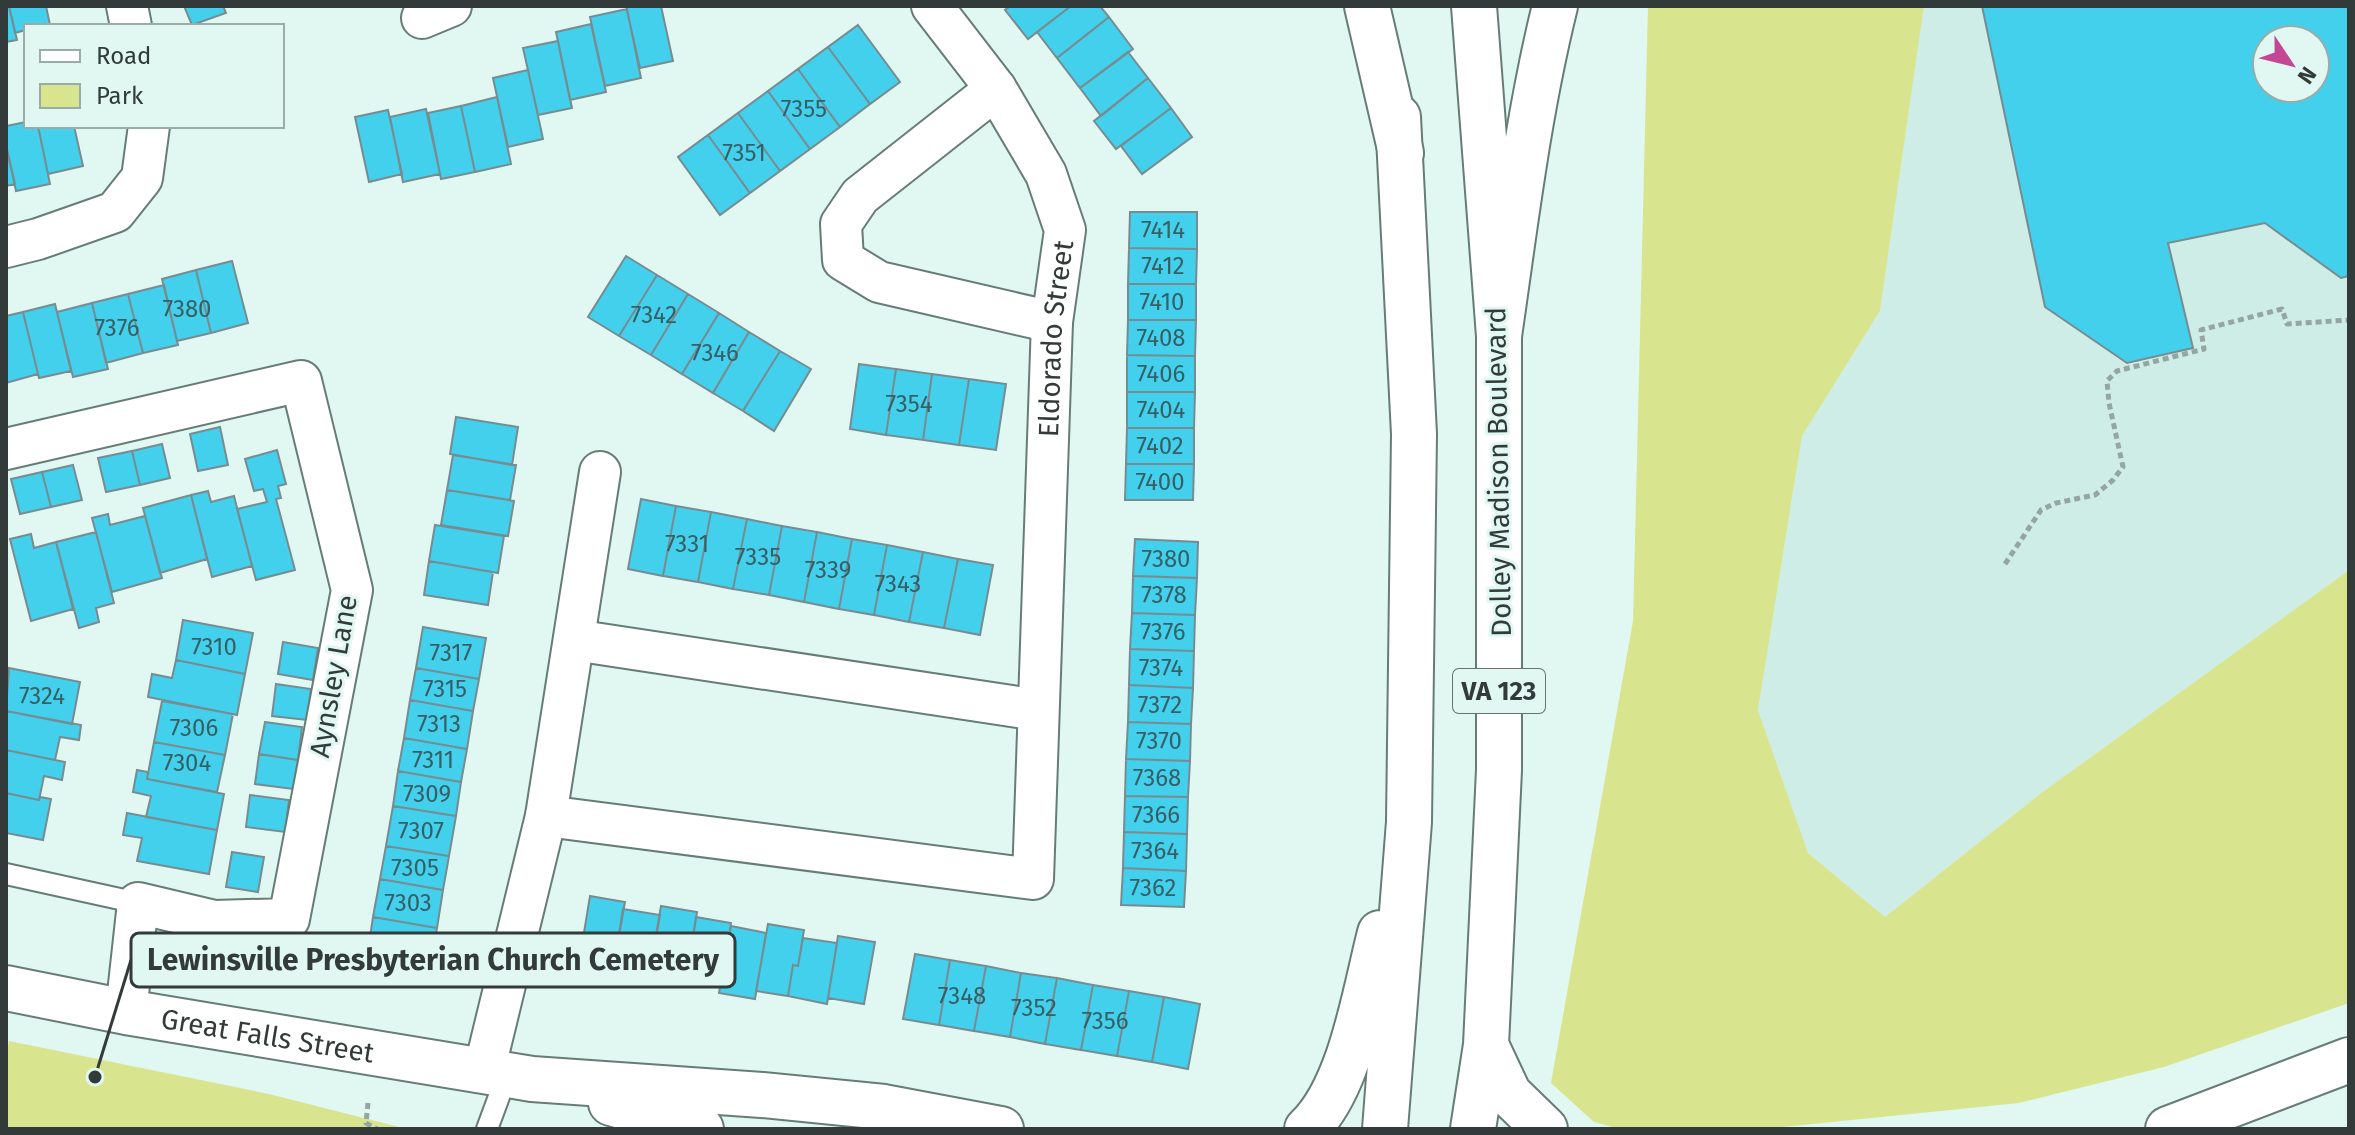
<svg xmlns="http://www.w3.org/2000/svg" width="2355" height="1135" font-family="'Fira Sans',sans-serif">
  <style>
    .built { fill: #ceede6; fill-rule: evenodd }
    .green { fill: #d8e58e }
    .building { fill: #43d0ec; stroke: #778c91; stroke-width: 2; fill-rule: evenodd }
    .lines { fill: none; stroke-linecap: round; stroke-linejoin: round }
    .lane-casing { stroke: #677c77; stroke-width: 24 }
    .street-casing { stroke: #677c77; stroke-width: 44 }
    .secondary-casing { stroke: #677c77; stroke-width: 48 }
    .primary-casing { stroke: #677c77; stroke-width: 48 }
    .highway-casing { stroke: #677c77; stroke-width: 48 }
    .path { stroke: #95a5a2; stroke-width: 5; stroke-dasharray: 6 4; stroke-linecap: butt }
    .lane { stroke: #fff; stroke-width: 20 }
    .street { stroke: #fff; stroke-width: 40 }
    .secondary { stroke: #fff; stroke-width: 44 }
    .primary { stroke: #fff; stroke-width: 44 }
    .highway { stroke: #fff; stroke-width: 44 }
    .labels { text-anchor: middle; stroke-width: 6; stroke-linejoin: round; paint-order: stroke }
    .number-label { font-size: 24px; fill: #366066 }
    .shield { fill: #e0f7f2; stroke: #667370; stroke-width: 2 }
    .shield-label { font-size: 26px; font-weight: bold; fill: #323b39 }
    .street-label { font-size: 28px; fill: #323b39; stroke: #e0f7f2 }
    .leader { fill: none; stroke: #323b39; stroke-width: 3 }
    .callout-dot { fill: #323b39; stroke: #e0f7f2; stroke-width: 3 }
    .callout { fill: #e0f7f2; stroke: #323b39; stroke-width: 3 }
    .callout-label { font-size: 30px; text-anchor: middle; font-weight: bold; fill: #323b39 }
  </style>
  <rect width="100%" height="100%" fill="#e0f7f2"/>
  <path class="built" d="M1924 6H2349V570L2040 794 1885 917 1808 853 1758 710 1802 436 1880 311ZM2267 40H2315V88H2267Z"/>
  <path class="green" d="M1648 6H1924L1880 311 1802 436 1758 710 1808 853 1885 917 2040 794 2349 570V1003L2164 1067 2019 1103 1764 1129H1620L1594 1122 1551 1083 1633 621Z
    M9 1041 269 1094 407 1129H6V1060Z"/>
  <path class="building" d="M6 6H9L17 40 6 42Z
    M9 6H46L50 25 26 26V30L15 33Z
    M184 6H223L226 13 192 25Z
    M626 6H661L673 61 640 68Z
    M1010 6H1071L1028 39 1005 10Z
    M1071 6H1100L1109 17 1057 58 1037 32Z
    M1982 6H2349V276L2341 278 2265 223 2168 243 2193 348 2127 363 2045 307ZM2267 40H2315V88H2267Z
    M627 9 641 78 605 86 590 17Z
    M1109 17 1133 49 1080 88 1057 58Z
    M591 24 606 92 570 100 556 32Z
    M858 25 900 82 870 104 828 47Z
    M558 41 572 108 538 115 523 48Z
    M828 47 870 104 840 127 798 69Z
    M1128 52 1148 78 1101 116 1080 88Z
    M798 69 840 127 810 149 768 91Z
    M528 70 543 139 508 147 493 78Z
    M1148 78 1171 108 1116 149 1094 121Z
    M768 91 810 149 780 171 738 113Z
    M497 97 511 164 475 172 461 106Z
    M461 106 475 172 441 179 428 113Z
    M1171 108 1192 137 1142 174 1121 146Z
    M426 109 440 174 403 182 390 117Z
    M388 110 402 174 369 182 355 117Z
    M738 113 780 171 750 193 708 135Z
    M26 122V126H38L50 184 16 191 6 145V126Z
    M38 126H74L83 166 48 174Z
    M708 135 750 193 720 215 678 157Z
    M6 145 15 184 6 186Z
    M1130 212H1197V249L1129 248Z
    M1129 248 1197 249 1196 284H1128Z
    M626 256 657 275 619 336 588 317Z
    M232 261 248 323 211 333 196 270Z
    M196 270 211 333 177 341 162 279Z
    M657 275 688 294 651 355 619 336Z
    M1128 284H1196V320H1128Z
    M164 285 178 345 143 353 128 294Z
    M128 294 143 353 106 363 92 303Z
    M688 294 719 313 682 374 651 355Z
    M92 303 108 369 73 377 57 312Z
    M55 304 71 371 39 378 23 312Z
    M23 312 38 374 6 383V316Z
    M719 313 749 332 713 393 682 374Z
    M1128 320H1196L1195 356 1127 355Z
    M749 332 780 351 743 411 713 393Z
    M780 351 811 369 774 431 743 411Z
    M1127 355 1195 356V392H1127Z
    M859 364 896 369 886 435 850 429Z
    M896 369 932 374 923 440 886 435Z
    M932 374 969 379 959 445 923 440Z
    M969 379 1006 384 996 450 959 445Z
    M1127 392H1195L1194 428H1127Z
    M456 417 518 427 512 465 450 454Z
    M220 427 228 465 198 471 190 434Z
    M1127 428H1194V464H1126Z
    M162 444 170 478 140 485 132 451Z
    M277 450 286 484 278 486 281 498 276 499 295 570 256 580 237 509 267 502 263 489 254 491 245 459Z
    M132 451 140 485 106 492 98 458Z
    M453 455 516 465 510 500 447 490Z
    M1126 464H1194L1193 500H1125Z
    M73 465 82 500 51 507 42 472Z
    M42 472 51 507 20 514 11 479Z
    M447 490 514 501 508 536 441 525Z
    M208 491 211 502 234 496 252 566 212 577 191 495Z
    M191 495 207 559 160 573 143 508Z
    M641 499 676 506 663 576 628 569Z
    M676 506 711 512 698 582 663 576Z
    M711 512 747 519 733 589 698 582Z
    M108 514 110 525 145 516 162 578 112 592 92 518Z
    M747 519 782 526 769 595 733 589Z
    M435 525 504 536 498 573 429 561Z
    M782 526 817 532 804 602 769 595Z
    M96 532 114 603 96 608 99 622 79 628 56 542Z
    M817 532 852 539 839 609 804 602Z
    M31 534 34 548 56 542 73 609 31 621 10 539Z
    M852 539 887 545 874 615 839 609Z
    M1135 539 1198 542 1197 578 1133 576Z
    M887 545 923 552 909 622 874 615Z
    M923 552 958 559 944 628 909 622Z
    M958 559 993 565 980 635 944 628Z
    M429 561 493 572 488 605 424 595Z
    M1133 576 1197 578 1195 615 1132 613Z
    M1132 613 1195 615 1194 651 1130 649Z
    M183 620 253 633 245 674 176 660Z
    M423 627 486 638 479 679 416 668Z
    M283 642 318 648 313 680 278 674Z
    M1130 649 1194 651 1193 688 1129 685Z
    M176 660 245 674 237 715 148 697 152 674 172 678Z
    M9 668 80 682 72 724 6 711Z
    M416 668 479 679 473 711 410 700Z
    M276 684 311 689 307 720 272 716Z
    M1129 685 1193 688 1191 724 1128 722Z
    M410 700 473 711 467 749 404 738Z
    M162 701 233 714 225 755 154 742Z
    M6 711 81 725 79 740 60 737 55 760 6 750Z
    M265 722 302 727 298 760 259 754Z
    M1128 722 1191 724 1190 761 1126 759Z
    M404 738 467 749 461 782 398 771Z
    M154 742 225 755 217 792 147 779Z
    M6 750 65 762 62 780 44 776 39 800 6 793Z
    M259 754 298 760 293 789 255 784Z
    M1126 759 1190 761 1188 797 1125 796Z
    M137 770 148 772 147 779 224 794 217 830 146 817 151 796 133 792Z
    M398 771 461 782 456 816 393 806Z
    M6 793 39 800 40 797 51 799 43 840 6 833Z
    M250 795 289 800 285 832 246 827Z
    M1125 796 1188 797 1187 834 1124 832Z
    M393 806 456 816 449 856 386 846Z
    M127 813 217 830 209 874 137 861 142 838 123 835Z
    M1124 832 1187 834 1186 871 1123 868Z
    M386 846 449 856 443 890 380 879Z
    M232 852 264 857 258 892 226 887Z
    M1123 868 1186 871 1184 907 1121 905Z
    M380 879 443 890 437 928 373 917Z
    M590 896 625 902 614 963 580 957Z
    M661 906 697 912 687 976 650 970Z
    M623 909 660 915 649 978 613 972Z
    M373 917 437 928 431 960 368 950Z
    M696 917 731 923 721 986 686 980Z
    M768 924 804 930 798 966 793 965 788 996 756 991Z
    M731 926 766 933 755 999 719 993Z
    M838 936 875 942 864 1004 828 998Z
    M803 938 837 943 827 1004 788 996 793 965 798 966Z
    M915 954 950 960 939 1025 903 1019Z
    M950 960 986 966 974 1031 939 1025Z
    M986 966 1021 973 1010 1037 974 1031Z
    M1021 973 1057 978 1045 1044 1010 1037Z
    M1057 978 1093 985 1081 1050 1045 1044Z
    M1093 985 1129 991 1117 1056 1081 1050Z
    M1129 991 1164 997 1152 1062 1117 1056Z
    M1164 997 1200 1004 1188 1069 1152 1062Z"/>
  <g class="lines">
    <g class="lane-casing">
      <path id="lane" d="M6 874 138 903
        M487 1129 507 1075"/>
    </g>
    <g class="street-casing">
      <g id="street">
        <path d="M127 6 131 26"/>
        <path d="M422 18 451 6"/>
        <path d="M996 89 860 196 841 224 843 260 879 282 1052 322"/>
        <path d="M6 247 38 239 115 212 142 178 149 126"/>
        <path d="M6 449 301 381 352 590 289 919 214 921 138 903 126 1012"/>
        <path d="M574 640 1038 710"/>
        <path id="s1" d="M546 816 1033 879 1052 322 1065 230 1046 174 996 89 932 6"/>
        <path d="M484 1071 546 816 600 472"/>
      </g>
    </g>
    <g class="secondary-casing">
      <g id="secondary">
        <path id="s2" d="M6 988 126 1012 532 1079 762 1095 884 1107 1001 1129"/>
        <path d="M611 1103 701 1129"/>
        <path d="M2168 1129 2349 1060"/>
      </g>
    </g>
    <g class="primary-casing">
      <path id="primary" d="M1486 1045 1509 1094 1545 1129
        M1307 1129C1351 1088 1365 991 1380 933
        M1385 1129 1409 822 1414 434 1398 117
        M1473 1129 1486 1045 1499 770V336L1474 6"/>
    </g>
    <g class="highway-casing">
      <path id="highway" d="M1367 6 1401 153
        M1499 336C1515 226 1528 115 1555 6"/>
    </g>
    <path class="path" d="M2005 564 2041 510 2056 503 2095 495 2113 480 2123 467 2109 403 2107 381 2117 371 2204 349 2201 330 2282 309 2287 324 2349 320
      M368 1103 366 1123 377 1129"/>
    <use href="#lane" class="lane"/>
    <use href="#street" class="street"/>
    <use href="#secondary" class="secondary"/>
    <use href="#primary" class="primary"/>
    <use href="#highway" class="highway"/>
  </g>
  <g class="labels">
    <g class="number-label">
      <text x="804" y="117">7355</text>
      <text x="744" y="161">7351</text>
      <text x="1163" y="238">7414</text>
      <text x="1163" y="274">7412</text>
      <text x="1162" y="310">7410</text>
      <text x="187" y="317">7380</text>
      <text x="654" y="323">7342</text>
      <text x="117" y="336">7376</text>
      <text x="1161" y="346">7408</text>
      <text x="715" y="361">7346</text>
      <text x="1161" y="382">7406</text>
      <text x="909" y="412">7354</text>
      <text x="1161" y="418">7404</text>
      <text x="1160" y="454">7402</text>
      <text x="1160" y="490">7400</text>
      <text x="687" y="552">7331</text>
      <text x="758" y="565">7335</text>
      <text x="1166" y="567">7380</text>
      <text x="828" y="578">7339</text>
      <text x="898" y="592">7343</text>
      <text x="1164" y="603">7378</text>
      <text x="1163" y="640">7376</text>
      <text x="214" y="655">7310</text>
      <text x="451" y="661">7317</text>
      <text x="1161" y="676">7374</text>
      <text x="445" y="697">7315</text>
      <text x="42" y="704">7324</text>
      <text x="1160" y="713">7372</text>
      <text x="439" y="732">7313</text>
      <text x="194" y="736">7306</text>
      <text x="1159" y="749">7370</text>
      <text x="433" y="768">7311</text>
      <text x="187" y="771">7304</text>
      <text x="1157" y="786">7368</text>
      <text x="427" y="802">7309</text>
      <text x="1156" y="823">7366</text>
      <text x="421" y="839">7307</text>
      <text x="1155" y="859">7364</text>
      <text x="415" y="876">7305</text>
      <text x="1153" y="896">7362</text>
      <text x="408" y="911">7303</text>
      <text x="962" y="1004">7348</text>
      <text x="1034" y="1016">7352</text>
      <text x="1105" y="1029">7356</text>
    </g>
    <rect class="shield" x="1453" y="669" width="92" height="44" rx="6"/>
    <g class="shield-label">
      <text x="1499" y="700">VA 123</text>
    </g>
    <g class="street-label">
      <text dy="10" stroke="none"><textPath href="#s1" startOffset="1032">Eldorado Street</textPath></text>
      <text transform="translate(1498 472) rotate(-91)" y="10">Dolley Madison Boulevard</text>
      <text transform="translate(333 676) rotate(-80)" y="10">Aynsley Lane</text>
      <text dy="10" stroke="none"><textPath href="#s2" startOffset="266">Great Falls Street</textPath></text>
    </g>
  </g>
  <path class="leader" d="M95 1077L131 960"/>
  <circle class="callout-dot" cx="95" cy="1077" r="8"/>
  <rect class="callout" x="131" y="933" width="604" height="54" rx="8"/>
  <g class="callout-label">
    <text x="433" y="970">Lewinsville Presbyterian Church Cemetery</text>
  </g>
  <rect width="2355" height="1135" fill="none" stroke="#323b39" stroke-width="16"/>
  <rect x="24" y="24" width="260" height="104" fill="#e0f7f2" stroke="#9aaca8" stroke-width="2"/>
  <rect x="40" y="50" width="40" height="12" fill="#ffffff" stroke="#9aaca8" stroke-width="2"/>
  <text x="96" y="64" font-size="24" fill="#323b39">Road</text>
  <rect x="40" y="84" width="40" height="24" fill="#d8e58e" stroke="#9aaca8" stroke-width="2"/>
  <text x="96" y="104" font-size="24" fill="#323b39">Park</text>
  <g transform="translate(2291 64) rotate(125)"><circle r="38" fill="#e0f7f2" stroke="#9aaca8" stroke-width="2"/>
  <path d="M0-6L14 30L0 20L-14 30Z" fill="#c44796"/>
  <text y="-12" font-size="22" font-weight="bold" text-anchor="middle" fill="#323b39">N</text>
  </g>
</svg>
